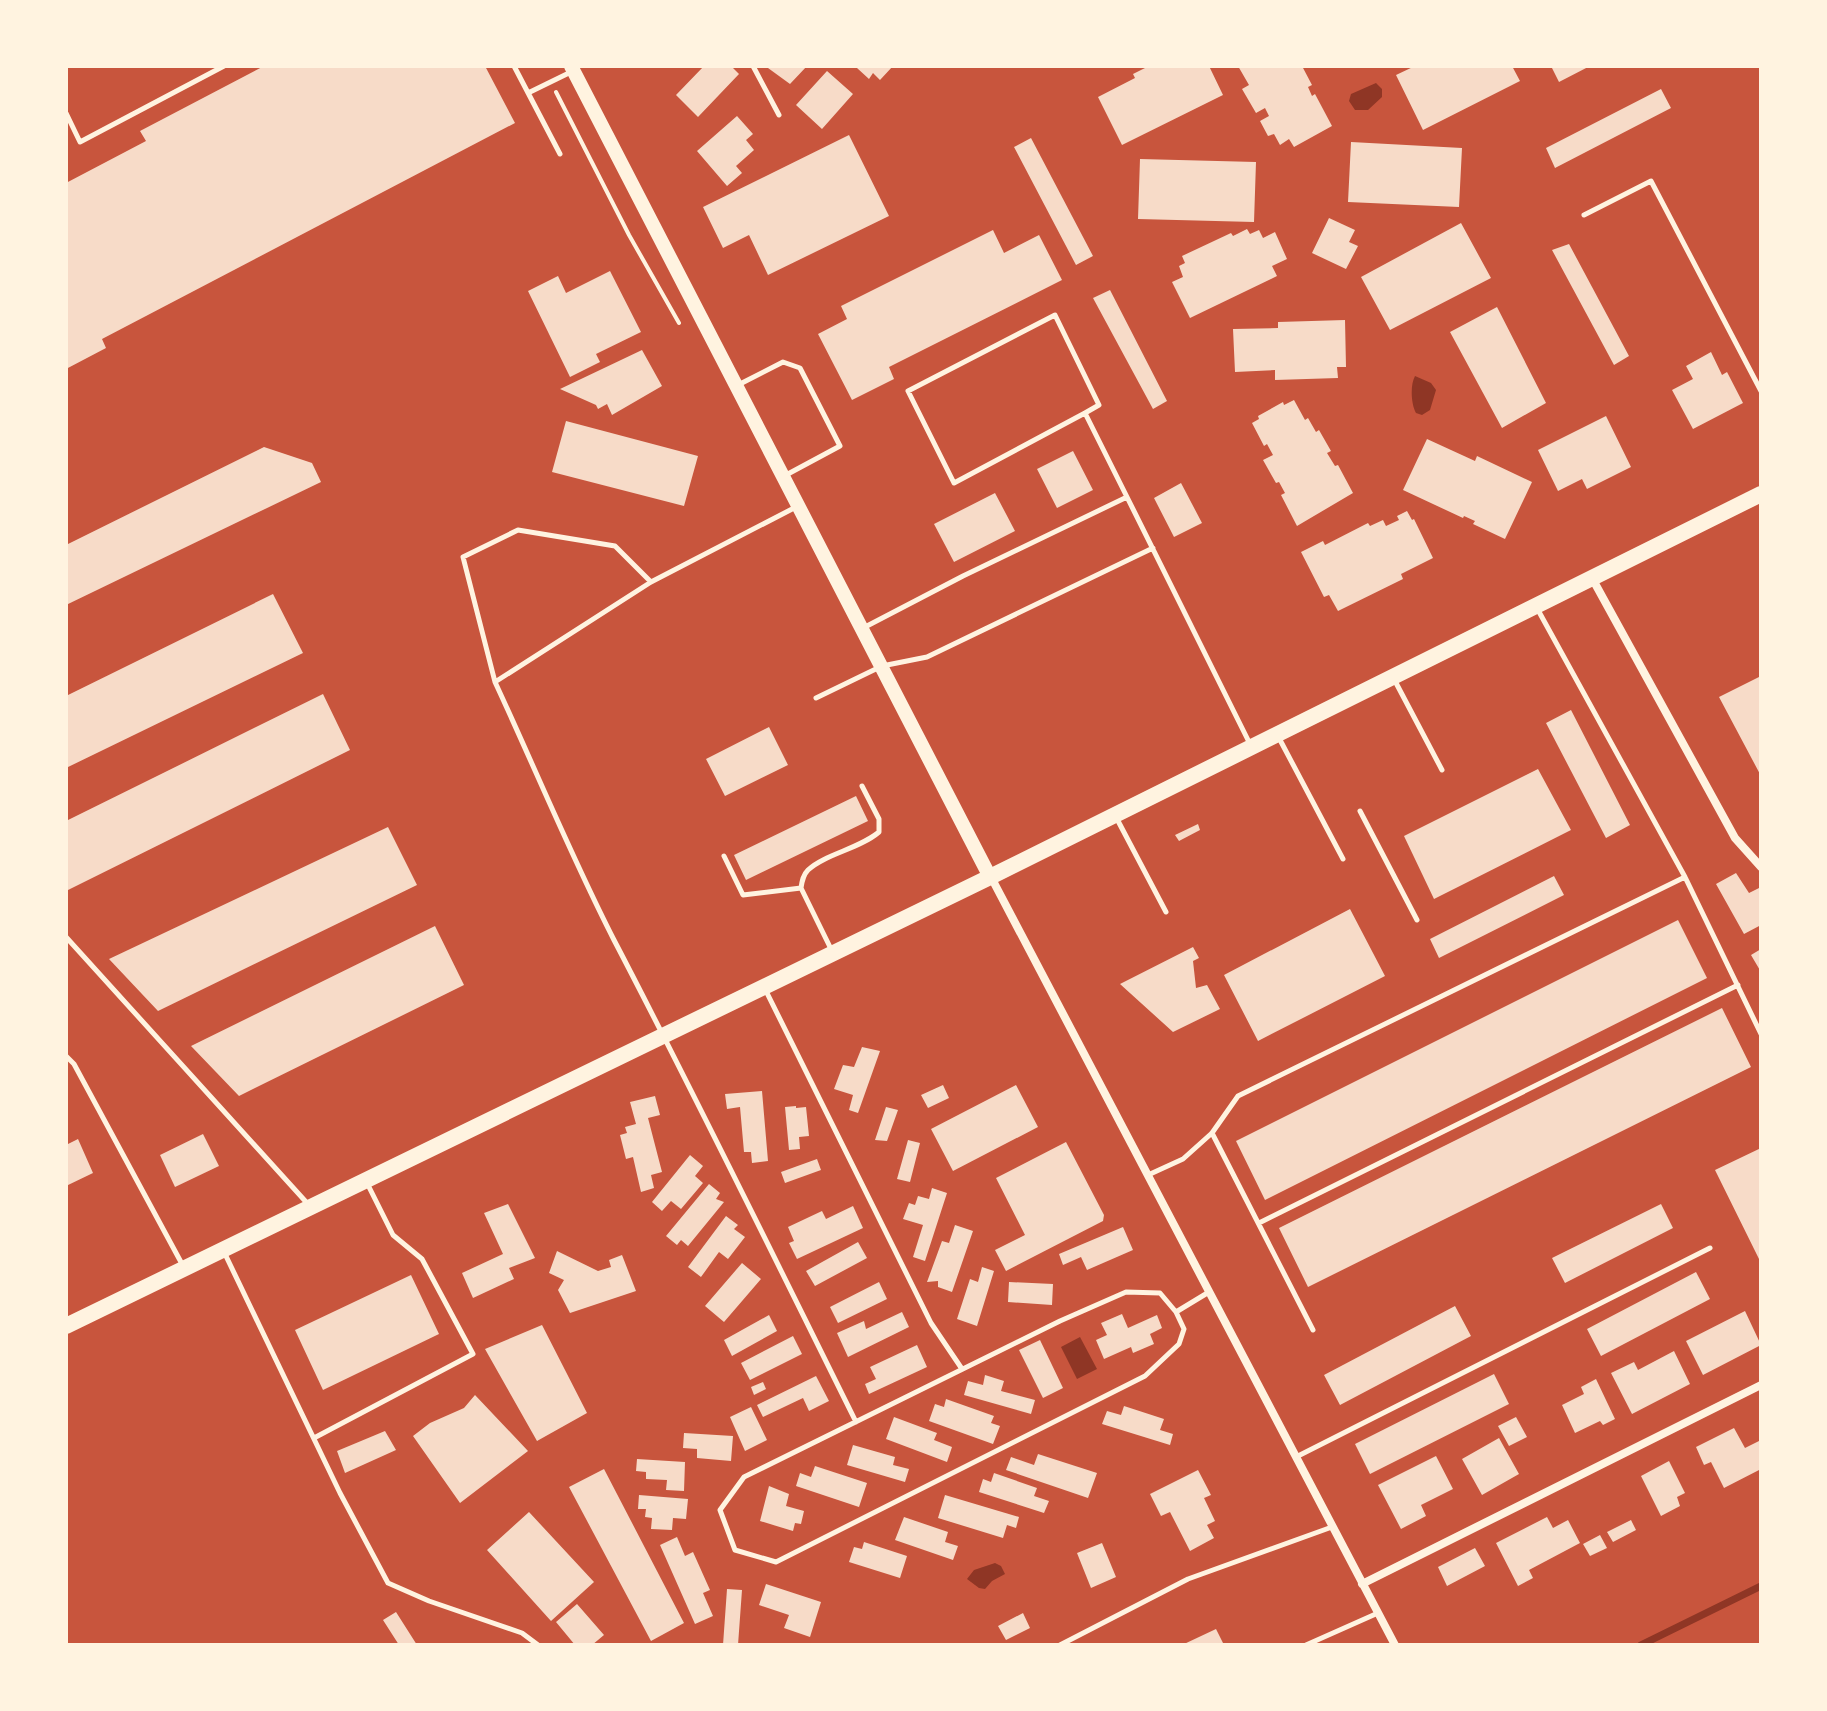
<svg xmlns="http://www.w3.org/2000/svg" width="1827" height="1711" font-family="Inter,sans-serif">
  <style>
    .water { fill: #8f3625 }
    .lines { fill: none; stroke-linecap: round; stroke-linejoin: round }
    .stream { stroke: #8f3625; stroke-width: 7 }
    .building { fill: #f7dbc8 }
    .path { stroke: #fff3e0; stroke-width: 4 }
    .service { stroke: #fff3e0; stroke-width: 5 }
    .minor { stroke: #fff3e0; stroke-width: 8 }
    .tertiary { stroke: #fff3e0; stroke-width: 14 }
    .secondary { stroke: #fff3e0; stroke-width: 16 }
  </style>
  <rect width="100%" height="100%" fill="#c8553d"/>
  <path class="water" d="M1376 83 1382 89V97L1368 110H1355L1349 101 1351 94Z
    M1415 376 1431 383 1436 390 1430 410 1422 415 1416 413C1411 404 1410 385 1415 376Z
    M1080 1337 1097 1369 1077 1379 1061 1347Z
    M995 1563 1001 1566 1005 1574 992 1581 985 1589 979 1588 967 1579 974 1570Z"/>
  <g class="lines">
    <path class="stream" d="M1641 1645 1761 1586"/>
  </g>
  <path class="building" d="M264 66H485L515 123 102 339 106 348 66 369V183L146 141 140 131Z
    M704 66H731L739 74 698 117 676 95Z
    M769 66H807L790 84 768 68Z
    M858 66H893L880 80 873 73 869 79 857 68Z
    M1149 66H1209L1223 95 1122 145 1098 97 1135 78 1133 74Z
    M1238 66H1302L1312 85 1308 87 1312 96 1315 94 1332 126 1294 147 1289 139 1280 145 1274 134 1268 136 1260 121 1269 116 1265 108 1256 113 1242 89 1249 85Z
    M1415 66H1512L1520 81 1423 130 1396 75Z
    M1551 66H1590L1559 82Z
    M827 71 853 94 822 129 796 105Z
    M1661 89 1671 108 1555 168 1546 148Z
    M737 116 753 134 746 140 754 150 736 166 742 173 727 186 697 151Z
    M849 135 889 216 768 275 749 235 723 248 703 207Z
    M1031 138 1093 256 1076 265 1014 147Z
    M1351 142 1462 148 1459 207 1348 202Z
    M1140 159 1256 162 1254 222 1138 219Z
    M1329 218 1355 230 1349 242 1358 246 1346 269 1312 253Z
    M1461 223 1491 278 1390 330 1361 277Z
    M1247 229 1250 234 1259 230 1263 238 1275 232 1287 259 1272 266 1277 276 1190 318 1172 282 1183 277 1179 266 1185 263 1182 256 1231 233 1233 236Z
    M993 230 1004 253 1039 235 1062 280 889 367 894 379 852 400 818 334 847 319 841 306Z
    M1569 244 1629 356 1614 365 1552 250Z
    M610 271 641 332 596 354 600 362 570 377 528 291 558 276 566 293Z
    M1110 290 1167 401 1153 409 1093 298Z
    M1497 307 1546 403 1502 428 1450 332Z
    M1345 320 1346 367H1337L1338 378 1275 380V370L1235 372 1233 329 1278 328V322Z
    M642 350 662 386 612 415 607 404 598 409 596 405 560 389Z
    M1711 352 1722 375 1727 372 1743 403 1693 429 1672 390 1693 379 1686 366Z
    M1294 400 1305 420 1308 418 1316 432 1319 430 1331 451 1327 453 1335 466 1338 465 1353 493 1297 526 1281 495 1285 493 1279 482 1276 483 1263 460 1273 455 1267 444 1264 446 1252 423 1259 419 1258 416 1283 402 1284 405Z
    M1606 416 1631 467 1587 489 1582 479 1558 491 1538 450Z
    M566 421 698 456 684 506 552 472Z
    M1427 439 1475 461 1477 456 1532 482 1505 539 1473 524 1475 521 1464 516 1463 518 1403 490Z
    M264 447 312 463 321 482 66 605V545Z
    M1073 451 1093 490 1057 508 1037 469Z
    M1181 483 1202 523 1174 537 1154 498Z
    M995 493 1015 531 954 562 934 524Z
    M1407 511 1412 520 1414 519 1433 558 1401 574 1403 579 1338 611 1329 595 1324 597 1301 552 1323 541 1325 545 1368 523 1370 526 1383 520 1386 526 1399 520 1397 516Z
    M273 594 303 653 66 768V696Z
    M1761 676V776L1719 697Z
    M323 694 350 750 66 891V821Z
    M1571 710 1630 825 1606 838 1546 723Z
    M769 727 788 765 725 796 706 759Z
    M1538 769 1571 830 1434 899 1404 836Z
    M856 796 868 821 746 880 734 855Z
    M1198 824 1200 830 1179 841 1175 835Z
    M388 827 417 885 158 1011 109 959Z
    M1736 873 1749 893 1761 887V925L1744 934 1716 884Z
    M1554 876 1564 895 1439 958 1430 939Z
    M1350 909 1385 976 1258 1041 1224 975Z
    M1678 920 1707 978 1265 1200 1236 1141Z
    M435 926 464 985 239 1096 191 1046Z
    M1193 947 1199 958 1193 961 1196 988 1207 985 1220 1009 1173 1032 1120 984Z
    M1761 949V972L1751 955Z
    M1722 1008 1751 1067 1308 1287 1279 1228Z
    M862 1047 880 1051 858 1113 849 1110 853 1095 834 1089 843 1065 854 1067Z
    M943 1085 949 1098 928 1108 921 1095Z
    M1016 1085 1038 1127 953 1171 931 1129Z
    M762 1091 768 1161 752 1163 751 1152H744L740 1107 727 1109 725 1094Z
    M655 1096 660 1115 648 1118 662 1172 651 1175 654 1188 641 1192 633 1157 626 1159 620 1135 627 1133 625 1127 636 1124 630 1102Z
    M796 1106V1108L806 1107 809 1136 799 1137 800 1149 789 1150 785 1107Z
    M886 1107 898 1110 887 1141 875 1140Z
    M203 1134 219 1166 175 1187 160 1155Z
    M78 1139 93 1173 66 1186V1145Z
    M908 1140 920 1143 910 1182 897 1179Z
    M1066 1142 1104 1215 1103 1221 1006 1271 995 1250 1025 1235 996 1178Z
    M1761 1148V1258L1759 1259 1715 1170Z
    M690 1155 703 1166 695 1176 703 1183 681 1209 671 1201 662 1211 652 1202Z
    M817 1159 821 1170 785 1183 781 1172Z
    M709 1184 720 1193 716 1199 724 1202 688 1246 681 1240 677 1245 666 1236Z
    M932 1188 947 1193 925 1261 913 1257 923 1225 903 1219 909 1203 915 1205 918 1196 929 1199Z
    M508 1204 535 1258 509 1268 514 1279 473 1298 462 1273 503 1254 484 1213Z
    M1661 1204 1673 1228 1565 1283 1552 1258Z
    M853 1206 863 1228 797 1259 789 1243 794 1241 788 1227 822 1211 826 1219Z
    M726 1216 738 1225 734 1229 745 1237 728 1259 719 1252 701 1277 688 1267Z
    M955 1225 973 1231 952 1292 938 1287V1281L927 1282 942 1241 949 1243Z
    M1123 1227 1133 1250 1087 1270 1081 1257 1063 1265 1059 1254Z
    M858 1242 867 1258 815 1286 806 1271Z
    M557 1251 598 1271 611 1267 609 1260 622 1255 636 1291 570 1313 558 1290 564 1280 549 1273Z
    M742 1263 761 1279 724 1322 705 1306Z
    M982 1267 994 1271 977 1326 957 1319 970 1279 978 1282Z
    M1696 1272 1710 1299 1601 1356 1587 1329Z
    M411 1275 439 1334 323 1390 295 1330Z
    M879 1282 887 1299 838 1323 830 1307Z
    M1009 1282 1053 1284 1052 1305 1008 1302Z
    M1455 1306 1471 1336 1340 1405 1324 1375Z
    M1745 1311 1761 1345 1703 1375 1686 1341Z
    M902 1312 909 1327 848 1357 837 1333 864 1321 866 1329Z
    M1122 1314 1128 1328 1157 1315 1162 1328 1150 1334 1154 1344 1133 1353 1131 1347 1104 1359 1096 1340 1107 1335 1101 1323Z
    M769 1315 777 1331 732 1356 724 1340Z
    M542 1325 587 1413 537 1441 485 1349Z
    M793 1336 802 1354 750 1380 741 1363Z
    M1040 1340 1063 1388 1043 1398 1019 1350Z
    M917 1345 927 1367 869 1394 865 1384 876 1379 870 1367Z
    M1674 1351 1690 1384 1632 1414 1611 1373 1634 1362 1638 1370Z
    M1494 1374 1509 1404 1370 1474 1355 1444Z
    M985 1375 1004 1381 1001 1391 1035 1400 1031 1414 964 1395 968 1381 983 1385Z
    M816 1376 829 1401 809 1411 803 1398 763 1417 757 1405Z
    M1596 1379 1615 1419 1603 1425 1600 1421 1575 1433 1562 1405 1584 1394 1581 1387Z
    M763 1382 766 1389 754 1395 751 1387Z
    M475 1395 528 1451 460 1503 413 1436 430 1423 464 1408Z
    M946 1399 994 1416 991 1423 1000 1426 993 1444 929 1421 935 1404 944 1407Z
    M1124 1406 1164 1419 1160 1430 1173 1434 1170 1445 1102 1424 1107 1411 1121 1415Z
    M751 1407 767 1440 745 1451 730 1417Z
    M894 1417 937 1433 934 1440 952 1447 947 1462 886 1439Z
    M1516 1417 1527 1437 1509 1446 1498 1426Z
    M1734 1428 1745 1448 1761 1440V1469L1724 1488 1711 1462 1704 1465 1696 1447Z
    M385 1431 396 1450 345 1473 337 1451Z
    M684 1433 733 1436 731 1461 697 1458V1449L683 1448Z
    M1499 1438 1519 1474 1482 1495 1462 1459Z
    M853 1445 895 1457 893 1465 909 1469 905 1482 847 1465Z
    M1038 1454 1097 1473 1088 1498 1006 1470 1011 1457 1034 1465Z
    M1436 1456 1453 1489 1421 1505 1426 1516 1401 1529 1378 1485Z
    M637 1459 685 1462 684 1491 666 1490 667 1480 646 1479V1472L636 1471Z
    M1669 1461 1685 1493 1677 1497 1680 1506 1661 1516 1641 1476Z
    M815 1466 867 1483 859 1507 796 1486 800 1473 811 1477Z
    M604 1469 684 1623 651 1641 569 1487Z
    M1198 1470 1211 1495 1204 1498 1215 1521 1207 1525 1214 1538 1190 1551 1170 1512 1161 1516 1150 1494Z
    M994 1473 1037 1488 1034 1496 1049 1501 1044 1513 979 1492 983 1479 991 1482Z
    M769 1486 789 1494 786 1506 804 1511 801 1524 795 1523 793 1531 760 1521Z
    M639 1495 688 1499 686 1519 673 1518 672 1530 651 1529 652 1518 645 1517 646 1509H638Z
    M945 1495 1019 1517 1016 1528 1007 1525 1003 1538 938 1518Z
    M529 1512 594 1582 551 1621 487 1550Z
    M904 1517 948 1532 945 1542 958 1546 953 1560 895 1540Z
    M1547 1517 1553 1528 1568 1520 1580 1543 1529 1570 1533 1578 1518 1586 1496 1543Z
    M1631 1520 1636 1530 1613 1542 1607 1532Z
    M1600 1535 1607 1548 1590 1556 1583 1544Z
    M677 1537 685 1556 693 1552 710 1590 703 1593 713 1616 695 1624 660 1545Z
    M864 1542 907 1556 900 1578 849 1562 854 1547 862 1549Z
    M1102 1543 1116 1577 1091 1588 1077 1553Z
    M1475 1548 1485 1566 1447 1586 1438 1567Z
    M766 1584 821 1602 810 1637 784 1628 789 1615 759 1605Z
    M727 1589 742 1590 738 1645H723Z
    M577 1604 604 1635 592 1645H575L556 1622Z
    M396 1612 417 1645H399L383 1620Z
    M1023 1613 1030 1628 1006 1640 998 1626Z
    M1216 1629 1224 1645H1182Z"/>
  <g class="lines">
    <path class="path" d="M556 92 629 235 679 323"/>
    <path class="service" d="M514 66 560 154
      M753 66 779 115
      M528 93 573 71
      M66 113 80 142 224 66
      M1584 215 1651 181 1761 391
      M738 385 783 362 800 368 840 446 786 475
      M1085 413 954 483 908 391 1055 315 1099 405 1085 413 1127 497
      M796 507 651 582 495 682C535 768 571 856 614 940 697 1099 776 1261 856 1422
      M1538 610 1685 877
      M865 627 963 576 1127 497 1251 746
      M1395 681 1442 770
      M495 682 463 557 518 530 615 546 651 582
      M816 698 882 666 927 657 1153 548
      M1279 738 1343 859
      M1360 811 1417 920
      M1117 819 1166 912
      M724 856 743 895 801 888
      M66 937 307 1203
      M831 949 801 888C802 881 803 875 808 870 825 854 859 849 879 832V819L862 786
      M766 991 931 1323 962 1369
      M66 1056 74 1064 182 1264
      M1212 1133 1313 1330
      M1148 1175 1183 1159 1212 1133 1238 1096 1685 877 1761 1034
      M1259 1223 1738 985
      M225 1254 340 1493 388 1583 429 1601 522 1633 538 1645
      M1126 1292 1160 1293 1176 1312 1184 1329 1179 1344 1145 1376 776 1562 735 1550 720 1510 744 1477 1060 1321Z
      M1176 1312 1209 1292
      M314 1438 473 1354 422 1259 393 1235 368 1185
      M1296 1457 1710 1248
      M1060 1645 1188 1579 1332 1527
      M1306 1645 1378 1613"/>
    <path class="minor" d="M1592 578 1735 838 1761 867
      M991 877 1395 1645
      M1362 1584 1761 1385"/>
    <path class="tertiary" d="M571 66 990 877"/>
    <path class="secondary" d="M66 1326 990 877 1761 494"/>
  </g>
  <rect width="1827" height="1711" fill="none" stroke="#fff3e0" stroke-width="136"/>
</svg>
